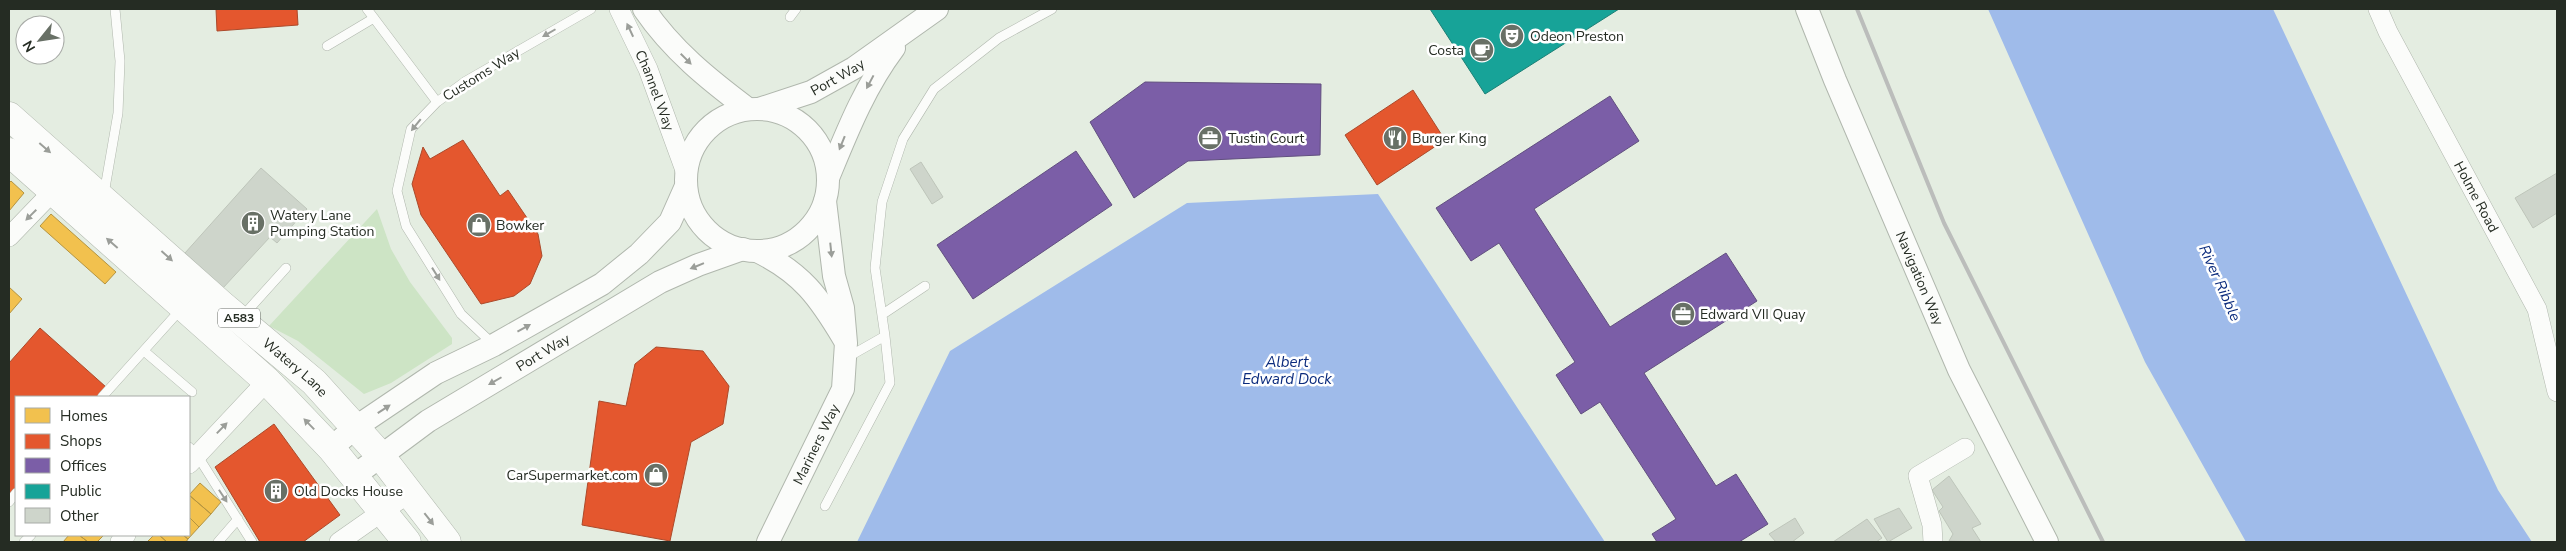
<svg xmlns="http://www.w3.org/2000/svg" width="2566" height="551" font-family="'Nunito Sans',sans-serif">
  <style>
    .green { fill: #cde4c5 }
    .water { fill: #9fbbea }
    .homes { fill: #f2c14e; stroke: #b49441 }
    .shops { fill: #e4572e; stroke: #ab4a2b }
    .offices { fill: #7b5ea7; stroke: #614f7f }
    .public { fill: #17a398; stroke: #1b7f75 }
    .building { fill: #ced5cb; stroke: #bec5ba }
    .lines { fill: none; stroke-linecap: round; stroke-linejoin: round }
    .service-casing { stroke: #b0b7ad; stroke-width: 10 }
    .minor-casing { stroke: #b0b7ad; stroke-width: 20 }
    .tertiary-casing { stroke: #b0b7ad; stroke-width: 24 }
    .trunk-casing { stroke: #b0b7ad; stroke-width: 29 }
    .service { stroke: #fbfcfa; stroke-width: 9 }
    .minor { stroke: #fbfcfa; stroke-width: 19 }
    .tertiary { stroke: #fbfcfa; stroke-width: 22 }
    .trunk { stroke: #fbfcfa; stroke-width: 28 }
    .rail { stroke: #bbbdbb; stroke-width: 4 }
    .oneway { fill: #9b9e99 }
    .labels { text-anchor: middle; stroke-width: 5; stroke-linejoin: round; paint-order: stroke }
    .shield { fill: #fff; stroke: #666b65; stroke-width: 1 }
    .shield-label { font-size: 12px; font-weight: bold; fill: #252c23 }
    .poi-label { font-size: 14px; fill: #252c23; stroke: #fff; text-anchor: start }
    .street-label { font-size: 14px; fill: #252c23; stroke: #fff }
    .water-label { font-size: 15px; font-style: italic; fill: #0b2b7d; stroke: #fff }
  </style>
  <rect width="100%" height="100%" fill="#e4ede1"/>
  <path class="green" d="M377 209 391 249 410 282 452 338V344L391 383 364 394 298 341 269 326Z"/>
  <path class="water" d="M1988 9H2273L2498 490 2532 542H2246L2145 362Z
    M1378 194 1605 542H857L950 351 1187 203Z"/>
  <path class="homes" d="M11 181 24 193 9 211V183Z
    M51 214 116 272 105 284 40 226Z
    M9 287 22 299 9 314Z
    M200 483 221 502 211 514 189 495Z
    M189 495 211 514 199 527 189 517Z
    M189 517 199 527 188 539 183 535H189Z
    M69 535H79L88 542H63Z
    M79 535H104L97 542H88Z
    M154 535H159L167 542H147Z
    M159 535H183L188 539 186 542H167Z"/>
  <path class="shops" d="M216 9H297L298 25 217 31Z
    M1413 90 1445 140 1377 185 1345 135Z
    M463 140 500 196 508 190 538 234 542 256 530 284 514 296 481 304 421 215 412 184 423 147 430 159Z
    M40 328 106 387 97 397H16V488L9 497V363Z
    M656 347 703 351 729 386 723 424 691 442 670 541 582 525 599 401 626 406 635 364Z
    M274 424 340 515 303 542H260L215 467Z"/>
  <path class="offices" d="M1145 82 1321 84 1320 155 1188 161 1134 198 1090 122Z
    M1610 96 1639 141 1534 209 1610 327 1726 253 1757 301 1644 373 1716 486 1736 474 1768 524 1739 542H1657L1652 534 1676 519 1600 402 1581 414 1556 375 1575 362 1499 243 1471 261 1436 208Z
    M1076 151 1112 205 973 299 937 245Z"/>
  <path class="public" d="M1430 9H1619L1485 94Z"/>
  <path class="building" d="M921 162 943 197 932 204 910 169Z
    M261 168 307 209 277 243 270 237 223 288 185 253Z
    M2557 173V213L2533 228 2515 198Z
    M1949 476 1981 524 1972 528 1981 542 1949 541 1953 534 1939 511 1943 507 1932 490Z
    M1899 508 1912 528 1888 542 1874 519Z
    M1795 518 1804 533 1792 542H1776L1769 534Z
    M1867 519 1882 538 1876 542H1833Z"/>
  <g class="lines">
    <g class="service-casing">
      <path id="service" d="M367 9 437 102
        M790 17 796 9
        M327 46 374 18
        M104 194 118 113 120 61 115 9
        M883 314 925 286
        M241 318 286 268
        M493 344 461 314 406 226 397 191 411 129 437 102 466 81 591 9
        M144 351 192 392
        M848 357 885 336 875 268 882 202 903 139 934 89 999 38 1052 9
        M102 397 182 308
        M189 447 197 455 252 542
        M9 502 16 493
        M825 506 890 383 885 336
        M24 542 31 535
        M218 542 238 519"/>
    </g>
    <g class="minor-casing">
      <g id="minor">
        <path id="s1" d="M619 9 648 69 686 173"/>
        <path id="s2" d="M2378 9 2388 32 2537 309 2557 392"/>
        <path d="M9 237 61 183"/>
        <path d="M189 464 267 381"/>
        <path d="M120 542 126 535"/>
        <path d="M339 542 409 493"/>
        <path d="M1933 542 1932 525 1918 476 1965 448"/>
      </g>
    </g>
    <g class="tertiary-casing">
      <g id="tertiary">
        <path d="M644 9C672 50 708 79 748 109"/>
        <path id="s3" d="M1807 9 1835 80 1959 370 2047 542"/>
        <path id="s4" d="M759 109 811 92 854 68 937 9"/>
        <circle cx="757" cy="180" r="71"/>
        <path d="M828 178C847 132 864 88 894 48"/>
        <path d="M757 251C802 273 819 297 844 339"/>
        <path d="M331 448 356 427 436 373 494 345 602 284 639 254 670 222 686 186"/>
        <path id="s5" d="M354 476 428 421 660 282 698 265 743 249"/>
        <path id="s6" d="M768 542 843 389 846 343 843 308 834 276 825 201"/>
      </g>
    </g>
    <g class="trunk-casing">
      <g id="trunk">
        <path id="s7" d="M9 116 222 305 314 382 380 455 447 542"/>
        <path d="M9 152 267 381 331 448 407 542"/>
      </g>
    </g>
    <use href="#service" class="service"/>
    <use href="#minor" class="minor"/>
    <use href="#tertiary" class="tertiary"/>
    <use href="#trunk" class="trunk"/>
    <path class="rail" d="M1857 9 1944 223 2103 542"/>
  </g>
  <defs><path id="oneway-solid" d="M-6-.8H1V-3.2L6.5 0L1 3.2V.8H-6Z" transform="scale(1.25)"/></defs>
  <g class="oneway">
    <use href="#oneway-solid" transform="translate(630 30) rotate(-115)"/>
    <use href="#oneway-solid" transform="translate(549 33) rotate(150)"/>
    <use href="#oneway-solid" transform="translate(686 59) rotate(45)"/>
    <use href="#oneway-solid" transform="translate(870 82) rotate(118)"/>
    <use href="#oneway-solid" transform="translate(416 125) rotate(129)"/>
    <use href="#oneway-solid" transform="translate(842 143) rotate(112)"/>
    <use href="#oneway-solid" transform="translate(45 148) rotate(41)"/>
    <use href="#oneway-solid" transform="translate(31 215) rotate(135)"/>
    <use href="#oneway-solid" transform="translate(112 243) rotate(-139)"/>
    <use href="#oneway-solid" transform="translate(831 250) rotate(84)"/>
    <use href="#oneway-solid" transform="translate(167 256) rotate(42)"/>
    <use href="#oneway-solid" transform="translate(697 266) rotate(158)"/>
    <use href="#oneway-solid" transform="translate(436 274) rotate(58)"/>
    <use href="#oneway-solid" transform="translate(524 328) rotate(-29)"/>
    <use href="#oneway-solid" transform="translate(495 381) rotate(150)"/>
    <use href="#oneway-solid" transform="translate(384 409) rotate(-33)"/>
    <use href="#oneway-solid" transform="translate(309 424) rotate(-134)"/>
    <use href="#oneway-solid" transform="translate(222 428) rotate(-46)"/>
    <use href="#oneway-solid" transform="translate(223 496) rotate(57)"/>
    <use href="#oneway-solid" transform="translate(429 519) rotate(52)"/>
  </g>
  <defs>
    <g id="theatre-disc" transform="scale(1.25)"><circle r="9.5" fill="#687066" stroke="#fff"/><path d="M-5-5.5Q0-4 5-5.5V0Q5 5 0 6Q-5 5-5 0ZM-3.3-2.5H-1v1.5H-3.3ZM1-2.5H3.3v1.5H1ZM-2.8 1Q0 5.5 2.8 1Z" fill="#fff"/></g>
    <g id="cafe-disc" transform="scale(1.25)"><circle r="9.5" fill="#687066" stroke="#fff"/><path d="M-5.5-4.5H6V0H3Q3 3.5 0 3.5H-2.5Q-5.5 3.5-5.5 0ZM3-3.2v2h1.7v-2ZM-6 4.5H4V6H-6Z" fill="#fff"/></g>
    <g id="office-disc" transform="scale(1.25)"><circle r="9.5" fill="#687066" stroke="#fff"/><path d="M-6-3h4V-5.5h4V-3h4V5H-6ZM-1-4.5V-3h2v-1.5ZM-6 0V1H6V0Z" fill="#fff"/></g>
    <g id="restaurant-disc" transform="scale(1.25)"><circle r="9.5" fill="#687066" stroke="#fff"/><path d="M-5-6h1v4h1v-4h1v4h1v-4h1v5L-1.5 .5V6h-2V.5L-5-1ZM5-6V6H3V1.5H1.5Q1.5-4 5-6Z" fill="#fff"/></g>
    <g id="building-disc" transform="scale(1.25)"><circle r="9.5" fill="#687066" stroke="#fff"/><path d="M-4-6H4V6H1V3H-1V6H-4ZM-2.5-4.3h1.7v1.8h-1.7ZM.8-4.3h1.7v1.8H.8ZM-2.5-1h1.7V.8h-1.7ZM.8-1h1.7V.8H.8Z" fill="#fff"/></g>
    <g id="shop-disc" transform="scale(1.25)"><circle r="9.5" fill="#687066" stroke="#fff"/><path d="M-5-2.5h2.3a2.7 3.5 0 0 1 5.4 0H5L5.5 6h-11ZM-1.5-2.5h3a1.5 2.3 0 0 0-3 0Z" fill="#fff"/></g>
  </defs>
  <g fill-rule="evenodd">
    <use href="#theatre-disc" x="1512" y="36"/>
    <use href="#cafe-disc" x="1482" y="50"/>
    <use href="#office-disc" x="1210" y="138"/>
    <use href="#restaurant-disc" x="1395" y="138"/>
    <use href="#building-disc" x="253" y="223"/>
    <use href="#shop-disc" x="479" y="225"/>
    <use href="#office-disc" x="1683" y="314"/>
    <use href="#shop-disc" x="656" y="475"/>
    <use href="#building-disc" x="276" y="491"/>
  </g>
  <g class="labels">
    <rect class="shield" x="218" y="308.5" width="42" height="19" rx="4"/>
    <g class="shield-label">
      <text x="239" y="322">A583</text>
    </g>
    <g class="poi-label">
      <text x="1530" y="41">Odeon Preston</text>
      <text x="1464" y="55" text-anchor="end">Costa</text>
      <text x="1228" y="143">Tustin Court</text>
      <text x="1412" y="143">Burger King</text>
      <text x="270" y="220">Watery Lane<tspan x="270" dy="16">Pumping Station</tspan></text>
      <text x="496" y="230">Bowker</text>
      <text x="1700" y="319">Edward VII Quay</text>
      <text x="638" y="480" text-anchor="end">CarSupermarket.com</text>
      <text x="294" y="496">Old Docks House</text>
    </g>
    <g class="street-label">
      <text transform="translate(481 74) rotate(-32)" y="5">Customs Way</text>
      <text dy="5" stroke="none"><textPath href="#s4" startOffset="85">Port Way</textPath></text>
      <text dy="5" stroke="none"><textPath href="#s1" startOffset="89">Channel Way</textPath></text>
      <text dy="5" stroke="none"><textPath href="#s2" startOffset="212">Holme Road</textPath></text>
      <text dy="5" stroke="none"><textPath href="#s3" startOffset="292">Navigation Way</textPath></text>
      <text dy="5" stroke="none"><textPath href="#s5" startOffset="226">Port Way</textPath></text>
      <text dy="5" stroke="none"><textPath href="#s7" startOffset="381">Watery Lane</textPath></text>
      <text dy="5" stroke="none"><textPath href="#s6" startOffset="109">Mariners Way</textPath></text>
    </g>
    <g class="water-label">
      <text transform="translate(2220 283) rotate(66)" y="5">River Ribble</text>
      <text x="1287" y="367">Albert<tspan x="1287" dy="17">Edward Dock</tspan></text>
    </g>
  </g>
  <rect width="2566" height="551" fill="none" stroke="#252c23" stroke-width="20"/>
  <rect x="15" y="396" width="175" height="140" fill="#ffffff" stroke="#a8aba7"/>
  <rect x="25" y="408" width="25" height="15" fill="#f2c14e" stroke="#a8aba7"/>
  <text x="60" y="421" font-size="15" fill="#252c23">Homes</text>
  <rect x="25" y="434" width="25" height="15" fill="#e4572e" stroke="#a8aba7"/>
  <text x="60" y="446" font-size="15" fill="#252c23">Shops</text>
  <rect x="25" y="458" width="25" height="15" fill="#7b5ea7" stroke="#a8aba7"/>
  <text x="60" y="471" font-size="15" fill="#252c23">Offices</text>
  <rect x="25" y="484" width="25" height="15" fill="#17a398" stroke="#a8aba7"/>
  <text x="60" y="496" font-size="15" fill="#252c23">Public</text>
  <rect x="25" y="508" width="25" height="15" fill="#ced5cb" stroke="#a8aba7"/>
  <text x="60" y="521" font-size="15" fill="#252c23">Other</text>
  <g transform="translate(40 40) rotate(240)"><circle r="24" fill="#ffffff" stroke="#a8aba7"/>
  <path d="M0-4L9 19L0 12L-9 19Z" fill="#687066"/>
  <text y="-8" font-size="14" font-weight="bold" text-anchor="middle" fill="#252c23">N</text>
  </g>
</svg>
